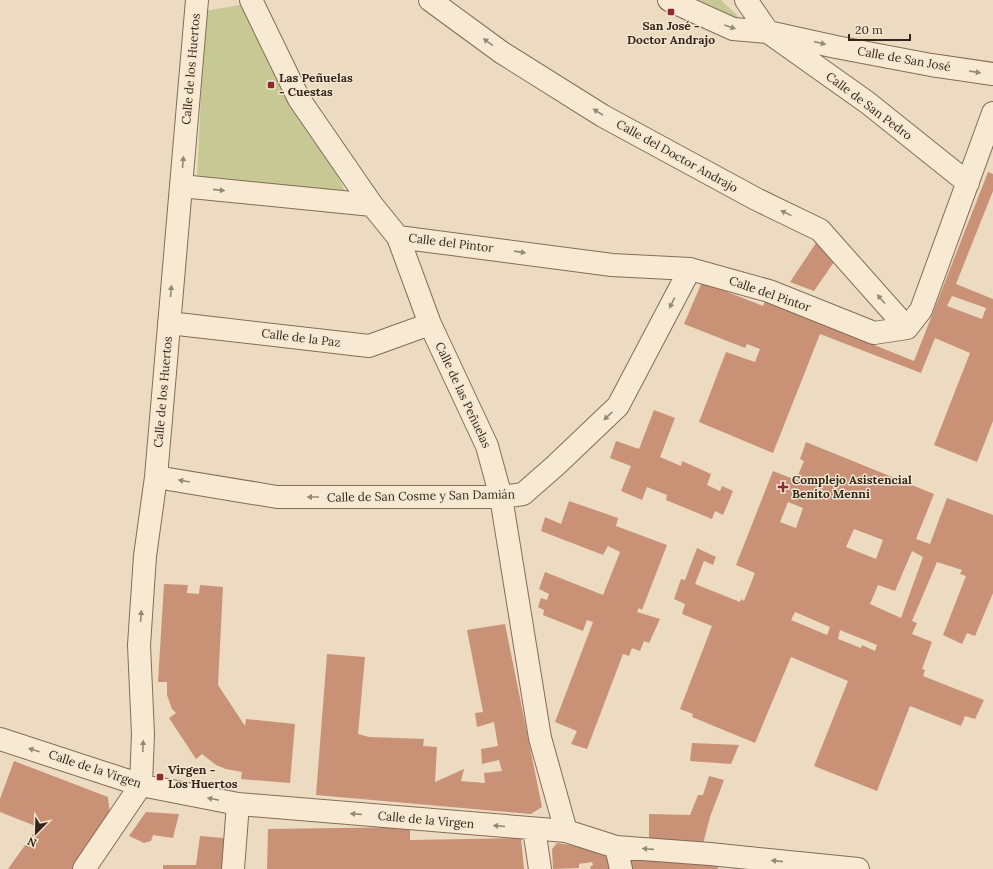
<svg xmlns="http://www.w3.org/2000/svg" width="993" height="869" font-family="Lora,serif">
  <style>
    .green { fill: #c7c994 }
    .building { fill: #c99277; fill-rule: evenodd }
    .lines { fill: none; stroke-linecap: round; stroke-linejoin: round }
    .street-casing { stroke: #846c58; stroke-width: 24 }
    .street { stroke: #f7e9d2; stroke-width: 22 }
    .oneway { fill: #968877 }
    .poi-dot { fill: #902b34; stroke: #f4e6cf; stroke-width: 1.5 }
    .labels { text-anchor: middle; stroke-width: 3; stroke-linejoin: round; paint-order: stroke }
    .poi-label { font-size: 12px; font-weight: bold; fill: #34261c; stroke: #f4e6cf; text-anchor: start }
    .street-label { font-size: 12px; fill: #34261c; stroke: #f4e6cf }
  </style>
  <rect width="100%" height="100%" fill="#ecdbc0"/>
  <path class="green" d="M695 0H721L744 22Z
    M245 4 347 194 197 178 205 11Z"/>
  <path class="building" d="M988 172 993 174V191L956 284 993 299V421L977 462 934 445 970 353 935 338 921 373 820 334 773 453 699 422 726 352 755 362 760 349 747 344 745 348 684 324 702 282 763 306 765 301 914 361ZM952 296 986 308 982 319 947 306Z
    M816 243 834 262 814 291 790 282Z
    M654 410 675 418 660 457 681 466 682 461 711 474 707 485 720 491 722 486 733 491 723 515 715 511 712 519 666 500 667 495 647 487 642 500 621 491 631 466 610 458 616 441 639 449Z
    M806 442 934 494 916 539 930 544 947 498 993 515V593L975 636 967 633 962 644 943 635 966 576 960 574 962 570 937 562 912 621 917 623 912 634 932 642 922 669 925 670 923 676 984 700 975 719 965 716 961 726 910 706 877 791 814 766 848 681 791 657 755 743 692 717 693 714 680 709 712 626 682 614 685 604 674 599 681 579 685 580 697 548 716 557 713 565 704 561 695 584 740 602 741 599 744 601 755 573 736 565 773 471 796 480 804 461 800 459ZM788 502 803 508 796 528 780 522ZM854 529 883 540 876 559 846 547ZM912 551 923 557 901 618 870 604 878 585 895 591ZM795 612 830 627 827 635 791 620ZM840 630 877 645 875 651 862 645 861 648 838 639Z
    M569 501 618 518 616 526 667 545 642 610 639 608 637 612 660 619 649 643 644 641 640 651 632 648 629 656 623 654 587 749 571 744 577 731 555 722 593 622 587 620 583 631 543 615 544 610 538 607 541 598 547 600 549 594 539 589 545 572 603 595 620 552 608 546 603 555 541 531 545 517 561 524Z
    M164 584 188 585 187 593 199 594 200 585 223 587 218 685 245 726 246 719 295 724 290 783 241 779 242 772 226 769 216 765 202 754 196 759 169 718 176 713 172 709 167 695V682H158Z
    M505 624 542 807 531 814 316 795 327 654 365 657 358 734 369 737 424 739 423 746 437 747 435 782 464 769 461 781 485 783 484 773 502 771 499 760 482 764 481 749 498 746 494 722 477 727 475 713 483 712 467 630Z
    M692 743 739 745 731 764 690 761Z
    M14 761 108 797 110 815 72 869H8L38 827 0 812V799Z
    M709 776 724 780 710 817 703 844 649 839V814L690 815 698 795H703Z
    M146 812 179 814 173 838 153 835 151 841 144 843 129 836Z
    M410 827V840L521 838 524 869H267L268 829Z
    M200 836 224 838 223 869H163V865H196Z
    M557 843 602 850 608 853 612 869H591L590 867 593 865 592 862 579 864V868L553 869 552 849Z
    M624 857 719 863 718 869H626Z"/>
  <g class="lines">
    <g class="street-casing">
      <path id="street" d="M251 0 299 99 372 205 398 237 430 324 487 446 501 497 540 738 566 831
        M430 0 501 52 603 116 756 199 820 230 907 328
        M669 0 733 29 768 32 836 47 931 65 993 74
        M746 0 768 32 868 103 968 183
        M181 186 372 205
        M398 237 612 265 690 269 769 291 874 333 907 328 921 310 993 113
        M169 323 369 346 430 324
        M156 477 277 497H501L523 494 555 466 618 406 690 269
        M0 739 141 785 238 804 566 831 616 847 710 854 858 869
        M534 829 540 869
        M616 847 621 869
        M84 869 141 785 143 734 139 645 145 556 156 477 197 0
        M233 869 238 804"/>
    </g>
    <use href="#street" class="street"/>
  </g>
  <defs><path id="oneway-solid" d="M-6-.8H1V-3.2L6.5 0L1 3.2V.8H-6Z"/></defs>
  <g class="oneway">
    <use href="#oneway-solid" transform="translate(730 27) rotate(19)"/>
    <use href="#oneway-solid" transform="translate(488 42) rotate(-144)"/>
    <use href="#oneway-solid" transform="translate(820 43) rotate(13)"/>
    <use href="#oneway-solid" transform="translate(975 72) rotate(9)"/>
    <use href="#oneway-solid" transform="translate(598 112) rotate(-148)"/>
    <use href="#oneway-solid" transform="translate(183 162) rotate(-85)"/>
    <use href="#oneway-solid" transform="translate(219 190) rotate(6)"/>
    <use href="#oneway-solid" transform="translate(786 213) rotate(-154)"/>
    <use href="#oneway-solid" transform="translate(520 252) rotate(8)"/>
    <use href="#oneway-solid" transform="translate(171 291) rotate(-85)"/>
    <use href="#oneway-solid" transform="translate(881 299) rotate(-131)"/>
    <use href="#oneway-solid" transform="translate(672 303) rotate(117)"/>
    <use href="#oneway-solid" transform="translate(608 416) rotate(136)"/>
    <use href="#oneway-solid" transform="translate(184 481) rotate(-170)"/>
    <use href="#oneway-solid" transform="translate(313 497) rotate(180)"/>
    <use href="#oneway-solid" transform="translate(141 616) rotate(-86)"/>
    <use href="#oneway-solid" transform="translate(143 746) rotate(-88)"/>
    <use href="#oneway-solid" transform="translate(34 750) rotate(-162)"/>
    <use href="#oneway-solid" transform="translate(213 799) rotate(-169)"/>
    <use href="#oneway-solid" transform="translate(356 814) rotate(-175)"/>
    <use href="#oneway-solid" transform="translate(499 826) rotate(-175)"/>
    <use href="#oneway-solid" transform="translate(648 849) rotate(-176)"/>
    <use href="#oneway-solid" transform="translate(777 861) rotate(-174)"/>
  </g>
  <g class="poi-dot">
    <rect x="667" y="8" width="8" height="8" rx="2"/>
    <rect x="267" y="81" width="8" height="8" rx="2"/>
    <path d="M781 481h4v4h4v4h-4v4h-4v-4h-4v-4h4z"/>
    <rect x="156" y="773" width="8" height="8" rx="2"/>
  </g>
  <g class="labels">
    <g class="poi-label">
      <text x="671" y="30" text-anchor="middle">San José -<tspan x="671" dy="14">Doctor Andrajo</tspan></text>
      <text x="279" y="82">Las Peñuelas<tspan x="279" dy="14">- Cuestas</tspan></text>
      <text x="792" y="484">Complejo Asistencial<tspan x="792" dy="14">Benito Menni</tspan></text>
      <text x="168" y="774">Virgen -<tspan x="168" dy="14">Los Huertos</tspan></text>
    </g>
    <g class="street-label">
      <text transform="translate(904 59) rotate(10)" y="4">Calle de San José</text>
      <text transform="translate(191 69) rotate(-85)" y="4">Calle de los Huertos</text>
      <text transform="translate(869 106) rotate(37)" y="4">Calle de San Pedro</text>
      <text transform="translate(677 156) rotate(29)" y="4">Calle del Doctor Andrajo</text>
      <text transform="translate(451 243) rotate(7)" y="4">Calle del Pintor</text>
      <text transform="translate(770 294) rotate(19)" y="4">Calle del Pintor</text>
      <text transform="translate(301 338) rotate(7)" y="4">Calle de la Paz</text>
      <text transform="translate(163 392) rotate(-85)" y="4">Calle de los Huertos</text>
      <text transform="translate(463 395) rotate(65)" y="4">Calle de las Peñuelas</text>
      <text transform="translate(421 496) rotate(-1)" y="4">Calle de San Cosme y San Damián</text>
      <text transform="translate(95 769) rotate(18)" y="4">Calle de la Virgen</text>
      <text transform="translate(426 820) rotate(5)" y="4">Calle de la Virgen</text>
    </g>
  </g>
  <g transform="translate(36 833) rotate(203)" stroke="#f4e6cf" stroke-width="3" paint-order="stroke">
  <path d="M0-3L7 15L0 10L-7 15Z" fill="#34261c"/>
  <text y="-6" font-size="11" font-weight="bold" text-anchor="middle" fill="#34261c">N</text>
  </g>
  <path d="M849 34v6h61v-6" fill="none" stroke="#34261c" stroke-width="2"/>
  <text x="855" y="34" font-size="12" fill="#34261c" stroke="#f4e6cf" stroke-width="3" paint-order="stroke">20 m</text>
</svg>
